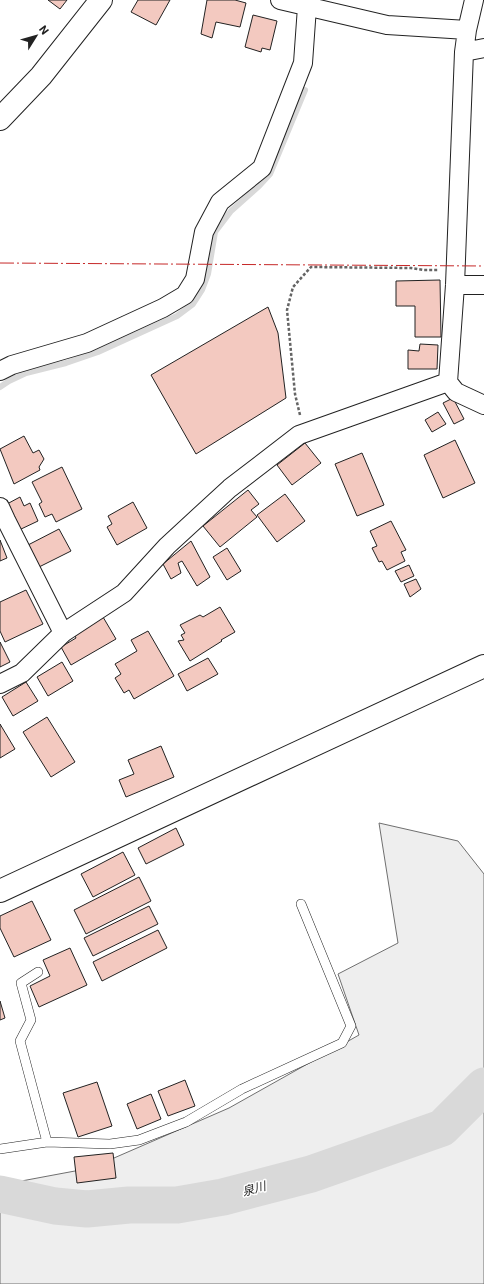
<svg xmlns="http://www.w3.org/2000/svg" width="484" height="1284" font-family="Roboto,'Noto Sans JP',sans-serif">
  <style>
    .green { fill: #eee; stroke: #6f6f6f }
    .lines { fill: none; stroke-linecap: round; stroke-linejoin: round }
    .stream { stroke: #d9d9d9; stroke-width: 6 }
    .river { stroke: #d9d9d9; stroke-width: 37 }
    .building { fill: #f3c9c0; stroke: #222 }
    .service-casing { stroke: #222; stroke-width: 10 }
    .minor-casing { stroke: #222; stroke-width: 20 }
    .tertiary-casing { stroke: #222; stroke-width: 24 }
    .path { stroke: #646464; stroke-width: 2.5; stroke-dasharray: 3 2; stroke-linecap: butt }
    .service { stroke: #fff; stroke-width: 9 }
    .minor { stroke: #fff; stroke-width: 18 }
    .tertiary { stroke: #fff; stroke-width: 22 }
    .power { stroke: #c62828; stroke-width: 1; stroke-dasharray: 14 3 2 3; stroke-linecap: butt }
    .labels { text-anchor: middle; stroke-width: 3; stroke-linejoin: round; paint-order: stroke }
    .water-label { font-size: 12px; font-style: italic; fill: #222; stroke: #fff }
  </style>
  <rect width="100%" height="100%" fill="#fff"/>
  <path class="green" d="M379 823 458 841 484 874V1284H0V1185L91 1168 229 1108 359 1035 338 974 398 943Z"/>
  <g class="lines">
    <path class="stream" d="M0 387 9 381 26 373 66 363 98 352 177 316 193 304 202 290 208 274 215 232 231 211 259 186 270 174 305 90"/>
    <path class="river" d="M0 1194 55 1206 87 1209 129 1205H177L223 1197 311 1174 442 1128 484 1086"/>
  </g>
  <path class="building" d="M48 0H67L60 9Z
    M138 0H170L156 25 131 12Z
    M207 0H235L246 3 240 27 216 22 212 38 201 34Z
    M253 15 277 21 270 50 262 48 261 52 245 47Z
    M440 280 441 337H415V306H396V281Z
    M268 307 278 333 286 398 196 454 151 375Z
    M420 344 438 345 437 369H408V350L419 351Z
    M453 398 464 419 454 424 443 403Z
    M438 412 446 424 432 432 425 420Z
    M24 436 33 453 39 450 44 459 39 467 40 470 14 484 0 449Z
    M455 440 475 483 443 498 424 455Z
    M305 443 321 463 292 485 277 465Z
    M362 453 384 505 357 516 335 464Z
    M62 467 82 509 56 522 52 514 45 517 39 504 42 502 32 482Z
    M248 490 259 504 251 510 257 517 220 547 203 526Z
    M285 494 305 521 277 542 257 515Z
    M20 497 24 506 30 503 38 521 19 530 7 504Z
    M133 502 147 528 117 545 107 527 112 524 108 516Z
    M391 521 406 550 401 552 405 561 387 570 382 561 379 562 372 548 377 546 370 531Z
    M59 529 71 551 39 567 28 545Z
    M0 540 7 558 0 561Z
    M191 541 210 577 197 586 182 561 178 563 181 573 171 579 163 564Z
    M227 548 241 571 227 580 213 557Z
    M409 565 414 576 401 582 395 571Z
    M416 579 421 589 410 597 404 584Z
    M26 590 43 624 5 642 0 631V602Z
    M220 607 235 632 221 640 222 641 190 661 178 641 184 640 181 635 185 633 180 625 200 615 203 617Z
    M103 617 116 639 71 665 61 647 76 638 74 634Z
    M148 631 174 676 134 699 129 690 124 693 115 678 121 674 115 664 137 651 131 640Z
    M0 642 10 662 0 667Z
    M208 658 218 674 187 691 178 674Z
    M62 662 73 681 48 696 37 677Z
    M26 682 38 701 13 716 2 697Z
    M47 717 75 762 51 777 23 732Z
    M0 724 15 749 0 758Z
    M161 746 174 777 126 797 119 780 134 774 128 760Z
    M176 828 184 845 146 864 138 848Z
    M123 852 135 875 93 897 81 874Z
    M139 877 151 901 86 934 74 910Z
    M32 901 51 940 14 957 0 928V916Z
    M149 906 158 924 93 956 84 938Z
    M158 930 167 948 102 981 93 962Z
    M70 948 87 985 39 1007 30 986 50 976 43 960Z
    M0 1001 5 1018 0 1020Z
    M185 1080 195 1106 168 1116 158 1091Z
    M97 1082 112 1126 78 1137 63 1093Z
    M151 1094 161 1119 137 1129 127 1104Z
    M113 1153 116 1178 77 1183 74 1157Z"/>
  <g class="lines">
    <g class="service-casing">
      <path id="service" d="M38 972 21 983 31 1020 20 1041 47 1142 110 1144 139 1140 186 1122 242 1089 342 1043 351 1026 301 904
        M0 1149 47 1142"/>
    </g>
    <g class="minor-casing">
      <path id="minor" d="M280 0 387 25 467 30
        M474 0 467 30 464 52 455 285 448 382 456 392 484 405
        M464 52 484 48
        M455 285H484
        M0 371 12 365 87 343 163 308 185 295 195 279 204 232 220 202 262 168 303 63 307 7
        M0 507 6 520 63 633
        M0 684 22 673 63 633 124 593 167 546 230 488 299 435 448 382"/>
    </g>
    <g class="tertiary-casing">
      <path id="tertiary" d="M0 119 41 76 101 0
        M0 891 484 666"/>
    </g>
    <path class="path" d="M300 415 295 394 287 310 293 287 311 267 411 268 424 270H438"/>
    <use href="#service" class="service"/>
    <use href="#minor" class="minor"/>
    <use href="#tertiary" class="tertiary"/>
    <path class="power" d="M0 263 484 266"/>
  </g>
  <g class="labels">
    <g class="water-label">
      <text transform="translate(254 1189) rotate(-15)" y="4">泉川</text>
    </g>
  </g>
  <g transform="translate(36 36) rotate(53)" stroke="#ffffff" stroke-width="3" paint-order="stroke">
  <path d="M0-3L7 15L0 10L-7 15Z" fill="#222222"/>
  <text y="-6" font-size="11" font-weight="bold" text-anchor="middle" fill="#222222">N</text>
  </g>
</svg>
